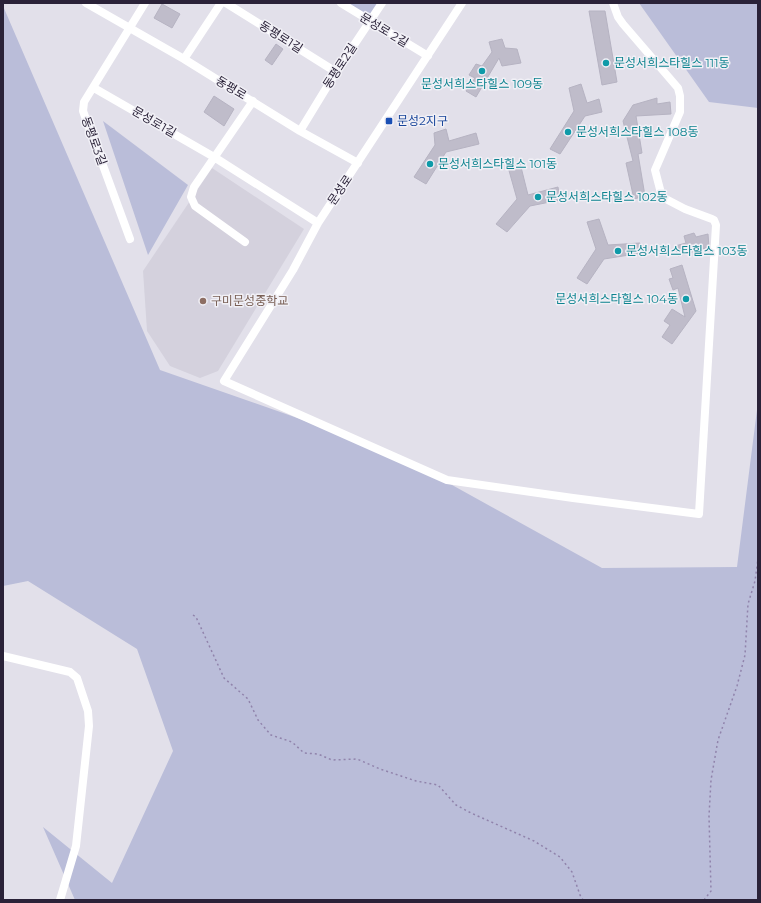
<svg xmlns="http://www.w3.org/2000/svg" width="761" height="903" font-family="Montserrat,'Noto Sans KR',sans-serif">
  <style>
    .built { fill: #d4d1dd }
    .green { fill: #babdd9 }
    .building { fill: #bfbcca; stroke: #b6b3c2 }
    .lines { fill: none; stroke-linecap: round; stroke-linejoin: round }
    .path { stroke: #9083ab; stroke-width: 1.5; stroke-dasharray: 2 3; stroke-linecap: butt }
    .minor { stroke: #fff; stroke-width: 8 }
    .culture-dot { fill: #0f9aa8; stroke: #f1f0f6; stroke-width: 1.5 }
    .transit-dot { fill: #1a4fb4; stroke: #f1f0f6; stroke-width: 1.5 }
    .education-dot { fill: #8d6e63; stroke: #f1f0f6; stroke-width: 1.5 }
    .labels { text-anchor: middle; stroke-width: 3; stroke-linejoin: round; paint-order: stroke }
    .street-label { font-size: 12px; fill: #2a2238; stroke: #f1f0f6 }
    .culture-label { font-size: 12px; fill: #0d838f; stroke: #f1f0f6; text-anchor: start }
    .transit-label { font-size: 12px; fill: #164399; stroke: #f1f0f6; text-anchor: start }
    .education-label { font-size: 12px; fill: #785e54; stroke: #f1f0f6; text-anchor: start }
  </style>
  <rect width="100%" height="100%" fill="#e2e0ea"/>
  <path class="built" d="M212 168 304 229 218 371 200 378 170 366 147 331 143 271Z"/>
  <path class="green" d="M341 3H382L370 22Z
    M639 3H758V108L709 102Z
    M3 6 160 370 303 420 434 475 602 568 737 567 758 402V900H75L43 827 112 883 173 751 137 649 28 581 3 586Z
    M103 121 188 185 148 255Z"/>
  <path class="building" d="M162 4 180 14 172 28 154 18Z
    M589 11H605L617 82 602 85Z
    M502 39 505 48 517 49 521 63 502 66 499 58 476 97 466 91 475 78 469 75 476 64 482 66 492 52 489 42Z
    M276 44 283 49 272 65 265 60Z
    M581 84 587 103 599 99 602 112 585 116 560 154 550 149 574 111 569 88Z
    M214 96 234 109 224 126 204 112Z
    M657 98V104L670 102 671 114 636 116 642 153 638 154 645 196 634 199 626 163 633 161 623 121 633 105Z
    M446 129 449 141 476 133 479 144 446 152 426 184 414 177 435 145 434 133Z
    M520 163 528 195 558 187 560 200 530 206 507 232 496 224 517 199 508 167Z
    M599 219 608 245 640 243 642 253 604 259 587 284 577 278 596 249 587 222Z
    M694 233 696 237 708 234 709 247 678 256 675 246 686 243 684 236Z
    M682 265 696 311 672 344 662 337 670 325 664 321 672 309 685 317 678 288 673 290 669 279 673 278 670 269Z"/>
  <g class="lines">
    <path class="path" d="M758 484V507
      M193 615 196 617 224 678 248 699 258 720 271 735 292 742 304 753 318 754 332 760 357 759 380 769 416 781 438 785 456 805 471 813 534 841 560 857 572 872 580 895 583 900
      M704 900 711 891 709 816 711 780 718 740 737 686 745 655 748 604 755 581 758 559"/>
    <path class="minor" d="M86 3 184 59 300 131 358 163
      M226 3 336 72
      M341 3 428 56
      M462 3 318 223 293 270 224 381 447 480 573 498 699 514 716 225 714 220 712 219 685 209 662 197 655 170 680 112V96L678 88 623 24 618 17 613 3
      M184 59 221 3
      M94 88 214 157 318 223
      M300 131 336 72 382 3
      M130 239 83 111 84 102 145 3
      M245 242 195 206 191 197 194 187 253 101
      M3 656 70 672 77 678 88 711 89 726 76 846 60 900"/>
  </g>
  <g class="culture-dot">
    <circle cx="606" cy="63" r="4"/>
    <circle cx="482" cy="71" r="4"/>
    <circle cx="568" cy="132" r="4"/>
    <circle cx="430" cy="164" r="4"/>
    <circle cx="538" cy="197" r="4"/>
    <circle cx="618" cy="251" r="4"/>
    <circle cx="686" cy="299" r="4"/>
  </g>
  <rect class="transit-dot" x="385" y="117" width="8" height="8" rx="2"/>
  <circle class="education-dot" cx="203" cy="301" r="4"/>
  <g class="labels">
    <g class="street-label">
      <text transform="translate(384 30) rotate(31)" y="4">문성로 2길</text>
      <text transform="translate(281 37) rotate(32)" y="4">동평로1길</text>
      <text transform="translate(340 66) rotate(-57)" y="4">동평로2길</text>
      <text transform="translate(231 88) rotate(31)" y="4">동평로</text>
      <text transform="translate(154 122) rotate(30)" y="4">문성로1길</text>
      <text transform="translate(94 141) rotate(70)" y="4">동평로3길</text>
      <text transform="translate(340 190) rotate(-56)" y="4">문성로</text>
    </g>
    <g class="culture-label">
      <text x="614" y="67">문성서희스타힐스 111동</text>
      <text x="482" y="88" text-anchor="middle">문성서희스타힐스 109동</text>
      <text x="576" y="136">문성서희스타힐스 108동</text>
      <text x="438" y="168">문성서희스타힐스 101동</text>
      <text x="546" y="201">문성서희스타힐스 102동</text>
      <text x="626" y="255">문성서희스타힐스 103동</text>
      <text x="678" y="303" text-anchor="end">문성서희스타힐스 104동</text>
    </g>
    <g class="transit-label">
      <text x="397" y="125">문성2지구</text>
    </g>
    <g class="education-label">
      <text x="211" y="305">구미문성중학교</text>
    </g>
  </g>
  <rect width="761" height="903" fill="none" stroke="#2a2238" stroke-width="8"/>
</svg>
